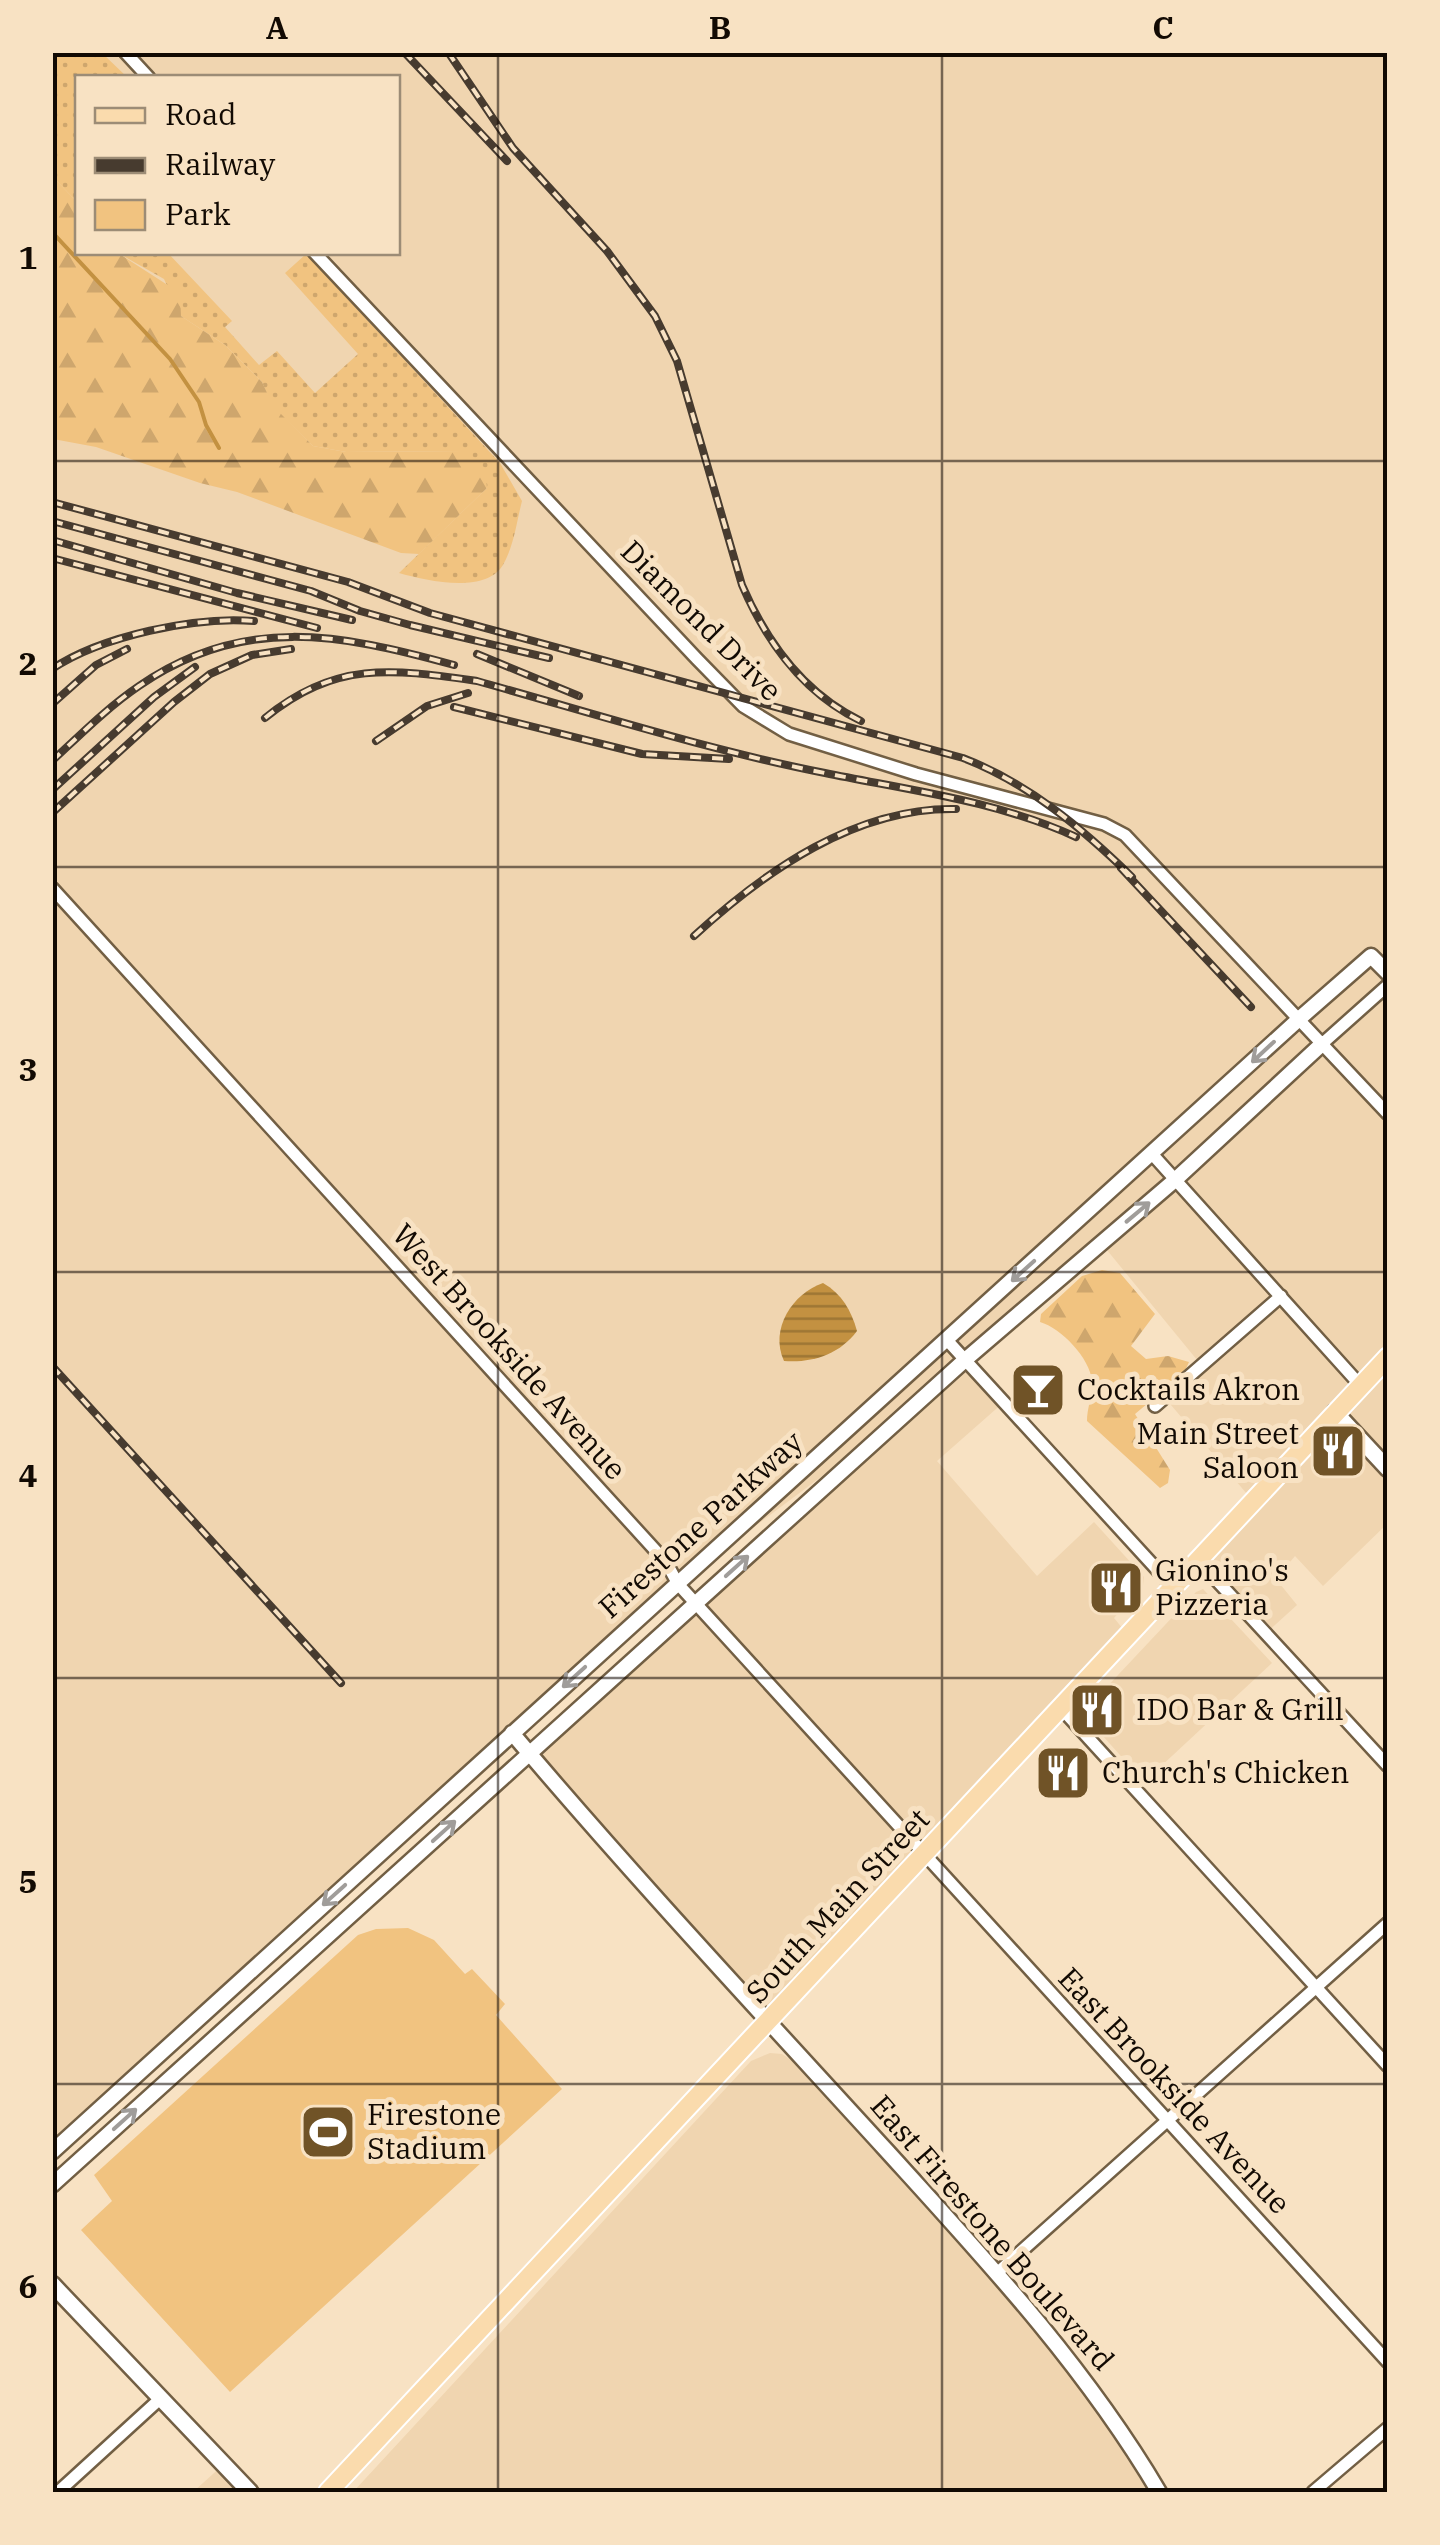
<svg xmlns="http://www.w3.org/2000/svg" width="1440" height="2545" font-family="'IBM Plex Serif',serif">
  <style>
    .built { fill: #f0d5b0; fill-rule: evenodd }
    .grass { fill: url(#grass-dots) }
    .forest { fill: url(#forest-firs) }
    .park { fill: #f1c380 }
    .water { fill: url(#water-rules) }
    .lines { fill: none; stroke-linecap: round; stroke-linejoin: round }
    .stream { stroke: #c39141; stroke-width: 4 }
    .minor-casing { stroke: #725f44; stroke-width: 16 }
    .tertiary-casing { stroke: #725f44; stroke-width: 19 }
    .secondary-casing { stroke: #725f44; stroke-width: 20 }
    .primary-casing { stroke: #fff; stroke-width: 22 }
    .minor { stroke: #fff; stroke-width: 11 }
    .tertiary { stroke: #fff; stroke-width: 14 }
    .secondary { stroke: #fff; stroke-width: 15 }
    .primary { stroke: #fadbad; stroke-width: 18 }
    .rail-casing { stroke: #473b2f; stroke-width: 8 }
    .rail { stroke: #f8e2c3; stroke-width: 4; stroke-dasharray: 11; stroke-linecap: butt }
    .oneway { stroke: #a09d9a }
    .grid { fill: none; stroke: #120a03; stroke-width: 2.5; stroke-opacity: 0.55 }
    .labels { text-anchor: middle; stroke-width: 10; stroke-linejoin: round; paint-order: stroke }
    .street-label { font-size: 30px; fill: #120a03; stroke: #f8e2c3 }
    .poi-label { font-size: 30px; fill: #120a03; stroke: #f8e2c3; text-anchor: start }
    .neatline { fill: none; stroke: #120a03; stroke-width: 4 }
    .grid-label { font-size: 32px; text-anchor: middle; font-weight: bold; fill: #120a03 }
  </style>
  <defs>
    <pattern id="grass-dots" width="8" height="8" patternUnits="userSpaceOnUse" patternTransform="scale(2.5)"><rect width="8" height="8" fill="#f1c380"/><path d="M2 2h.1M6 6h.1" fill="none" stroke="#cea66d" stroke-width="1.8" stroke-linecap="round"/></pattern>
    <pattern id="forest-firs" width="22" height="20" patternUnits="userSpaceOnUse" patternTransform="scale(2.5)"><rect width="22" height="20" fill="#f1c380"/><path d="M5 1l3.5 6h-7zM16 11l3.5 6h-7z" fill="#cea66d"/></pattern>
    <pattern id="water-rules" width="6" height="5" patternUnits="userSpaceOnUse" patternTransform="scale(2.5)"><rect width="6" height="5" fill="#c39141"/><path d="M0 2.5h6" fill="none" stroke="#9d7534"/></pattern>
  </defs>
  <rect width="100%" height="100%" fill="#f8e2c3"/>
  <path class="built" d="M53 53H1387V1524L1323 1586 1295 1556 1276 1579 1297 1605 1266 1633 1198 1560 1253 1501 1165 1398 1202 1366 1102 1244 965 1359 1004 1402 937 1461 1037 1576 1094 1522 1144 1577 1143 1585 1114 1618 1128 1635 767 2022 529 1753 889 1426 678 1584 53 2152ZM78 78H398V252H78Z
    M1203 1589 1272 1663 1144 1782 1086 1717 1087 1708 1196 1592Z
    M770 2053 782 2054 793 2061 1034 2327 1083 2391 1149 2492H353L751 2061Z
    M224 2464 250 2492H193Z"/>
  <path class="grass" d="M52 53H102L127 77 78 78 77 202 53 177Z
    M118 253H168L232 321 225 327 259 365 277 351 315 393 358 354 285 273 306 254 500 463 522 501C517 520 514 545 504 563 488 595 427 581 399 573L487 488 461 451 346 452 313 446 272 406 262 382 225 345 181 316 164 279Z"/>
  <path class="forest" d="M53 177 77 202 78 252 118 253 180 293 181 316 225 345 262 382 273 406 313 446 346 452 462 451 485 468 487 488 419 554 401 553 237 492 200 483 96 447 53 439Z
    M1102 1270 1120 1273 1155 1314 1131 1346 1146 1359 1168 1356 1189 1362 1184 1373 1135 1414 1170 1470 1168 1483 1160 1488 1087 1421C1087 1408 1093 1394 1092 1381 1090 1358 1061 1328 1040 1322L1041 1314 1082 1276Z"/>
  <path class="park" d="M408 1928 434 1940 465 1974 472 1969 505 2004 496 2015 562 2089 230 2392 81 2230 112 2201 94 2175 358 1935 376 1929Z"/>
  <path class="water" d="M823 1283C842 1294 851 1310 857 1331 839 1355 812 1363 784 1361 769 1329 793 1293 823 1283Z"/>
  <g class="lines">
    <path class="stream" d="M52 232 170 359 199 402 206 425 219 448"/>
    <g class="minor-casing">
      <path id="minor" d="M125 52 149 78
        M314 252 697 659 743 706 789 734 916 774 1104 824 1125 835 1388 1114
        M52 888 666 1562 678 1584 1388 2362
        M1323 1043 1388 985
        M1153 1155 1361 1386
        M946 1339 1173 1587
        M1155 1406 1281 1296
        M1198 1560 1388 1766
        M1061 1708 1388 2066
        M997 2273 1388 1923
        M58 2492 161 2398
        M1313 2492 1388 2428"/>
    </g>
    <g class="tertiary-casing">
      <path id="tertiary" d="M512 1733C632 1875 760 2012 886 2150 985 2259 1084 2365 1159 2492
        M52 2152 1299 1019 1371 956 1388 973
        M52 2185 965 1360 1175 1180 1323 1043"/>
    </g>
    <g class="secondary-casing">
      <path id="secondary" d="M1335 1412 1388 1469
        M52 2284 250 2492"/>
    </g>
    <g class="primary-casing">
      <path id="primary" d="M328 2492 1388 1357"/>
    </g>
    <use href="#minor" class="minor"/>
    <use href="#tertiary" class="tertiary"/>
    <use href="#secondary" class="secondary"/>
    <use href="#primary" class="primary"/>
    <g class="rail-casing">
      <path id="rail" d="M404 52 507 161
        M448 52 513 148 607 251 655 316 677 361 742 585C767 643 803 693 861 721
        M52 502 348 582 430 613 963 758C1028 783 1082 828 1132 877
        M52 521 311 591 360 611 410 625 549 658
        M52 540 237 593 352 620
        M52 558 317 628
        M477 654 579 696
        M52 669C101 636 196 616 254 621
        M52 704 96 665 127 649
        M454 707 642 754 729 759
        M265 718C336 660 393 669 477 681 592 713 708 750 825 773 908 790 998 801 1076 837
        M376 741 427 706 468 693
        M52 761C80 735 108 707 139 686 243 614 341 634 454 665
        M52 790 154 697 195 667
        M52 813 174 702 210 674 252 655 291 649
        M1121 868 1251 1007
        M694 936C765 871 856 807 956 809
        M52 1366 341 1683"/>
    </g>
    <use href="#rail" class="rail"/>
  </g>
  <defs><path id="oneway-shaft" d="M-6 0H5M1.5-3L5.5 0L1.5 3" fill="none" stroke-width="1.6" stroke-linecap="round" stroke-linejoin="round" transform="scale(2.5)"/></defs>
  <g class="oneway">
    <use href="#oneway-shaft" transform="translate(1263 1052) rotate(137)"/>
    <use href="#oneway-shaft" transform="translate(1138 1212) rotate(-40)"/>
    <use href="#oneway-shaft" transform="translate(1023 1271) rotate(138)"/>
    <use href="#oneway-shaft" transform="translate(737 1566) rotate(-42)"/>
    <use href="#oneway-shaft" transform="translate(574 1677) rotate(138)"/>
    <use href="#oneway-shaft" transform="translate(444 1831) rotate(-42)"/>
    <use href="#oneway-shaft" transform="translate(334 1895) rotate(138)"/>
    <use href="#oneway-shaft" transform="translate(125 2119) rotate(-42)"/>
  </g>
  <path class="grid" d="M498 52V2492M942 52V2492M52 461H1388M52 867H1388M52 1272H1388M52 1678H1388M52 2084H1388"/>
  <defs>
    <g id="bar-square" transform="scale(2.875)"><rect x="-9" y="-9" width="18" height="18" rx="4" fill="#705327" stroke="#f8e2c3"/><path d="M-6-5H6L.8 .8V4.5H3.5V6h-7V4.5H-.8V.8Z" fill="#fff"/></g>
    <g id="restaurant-square" transform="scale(2.875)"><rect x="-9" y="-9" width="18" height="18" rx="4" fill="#705327" stroke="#f8e2c3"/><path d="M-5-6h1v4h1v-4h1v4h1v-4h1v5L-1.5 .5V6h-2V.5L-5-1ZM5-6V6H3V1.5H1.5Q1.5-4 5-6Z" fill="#fff"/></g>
    <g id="stadium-square" transform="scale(2.875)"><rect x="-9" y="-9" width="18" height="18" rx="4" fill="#705327" stroke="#f8e2c3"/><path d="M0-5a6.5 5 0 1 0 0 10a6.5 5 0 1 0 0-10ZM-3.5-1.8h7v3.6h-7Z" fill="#fff"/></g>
  </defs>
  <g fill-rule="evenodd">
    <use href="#bar-square" x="1038" y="1390"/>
    <use href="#restaurant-square" x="1338" y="1451"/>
    <use href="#restaurant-square" x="1116" y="1588"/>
    <use href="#restaurant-square" x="1097" y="1710"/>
    <use href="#restaurant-square" x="1063" y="1773"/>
    <use href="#stadium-square" x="328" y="2132"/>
  </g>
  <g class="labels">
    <g class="street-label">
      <text transform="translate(701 621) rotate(45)" y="10">Diamond Drive</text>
      <text transform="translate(509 1352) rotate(48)" y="10">West Brookside Avenue</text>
      <text transform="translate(701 1525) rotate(-42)" y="10">Firestone Parkway</text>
      <text transform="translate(838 1906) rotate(-47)" y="10">South Main Street</text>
      <text transform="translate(1174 2091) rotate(47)" y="10">East Brookside Avenue</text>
      <text transform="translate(992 2233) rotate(49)" y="10">East Firestone Boulevard</text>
    </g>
    <g class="poi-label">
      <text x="1077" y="1400">Cocktails Akron</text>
      <text x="1299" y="1444" text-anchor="end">Main Street<tspan x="1299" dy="34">Saloon</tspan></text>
      <text x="1155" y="1581">Gionino's<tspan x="1155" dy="34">Pizzeria</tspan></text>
      <text x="1136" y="1720">IDO Bar &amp; Grill</text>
      <text x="1102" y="1783">Church's Chicken</text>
      <text x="367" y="2125">Firestone<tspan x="367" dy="34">Stadium</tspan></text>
    </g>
  </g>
  <rect width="1440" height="2545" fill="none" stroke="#f8e2c3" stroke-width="110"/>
  <rect x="75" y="75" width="325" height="180" fill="#f8e2c3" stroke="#9c8c76" stroke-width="2.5"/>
  <rect x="95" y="108" width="50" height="15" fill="#fadbad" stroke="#9c8c76" stroke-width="2.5"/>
  <text x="165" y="125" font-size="30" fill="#120a03">Road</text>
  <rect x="95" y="158" width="50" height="15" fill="#473b2f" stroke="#9c8c76" stroke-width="2.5"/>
  <text x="165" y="175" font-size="30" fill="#120a03">Railway</text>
  <rect x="95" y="200" width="50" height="30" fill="#f1c380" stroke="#9c8c76" stroke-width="2.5"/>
  <text x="165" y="225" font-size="30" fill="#120a03">Park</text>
  <rect x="55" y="55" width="1330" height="2435" class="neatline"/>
  <g class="grid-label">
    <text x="277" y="39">A</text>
    <text x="720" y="39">B</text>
    <text x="1163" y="39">C</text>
    <text x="28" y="269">1</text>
    <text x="28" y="675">2</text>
    <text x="28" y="1081">3</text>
    <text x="28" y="1487">4</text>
    <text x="28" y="1893">5</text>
    <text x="28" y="2298">6</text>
  </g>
</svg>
